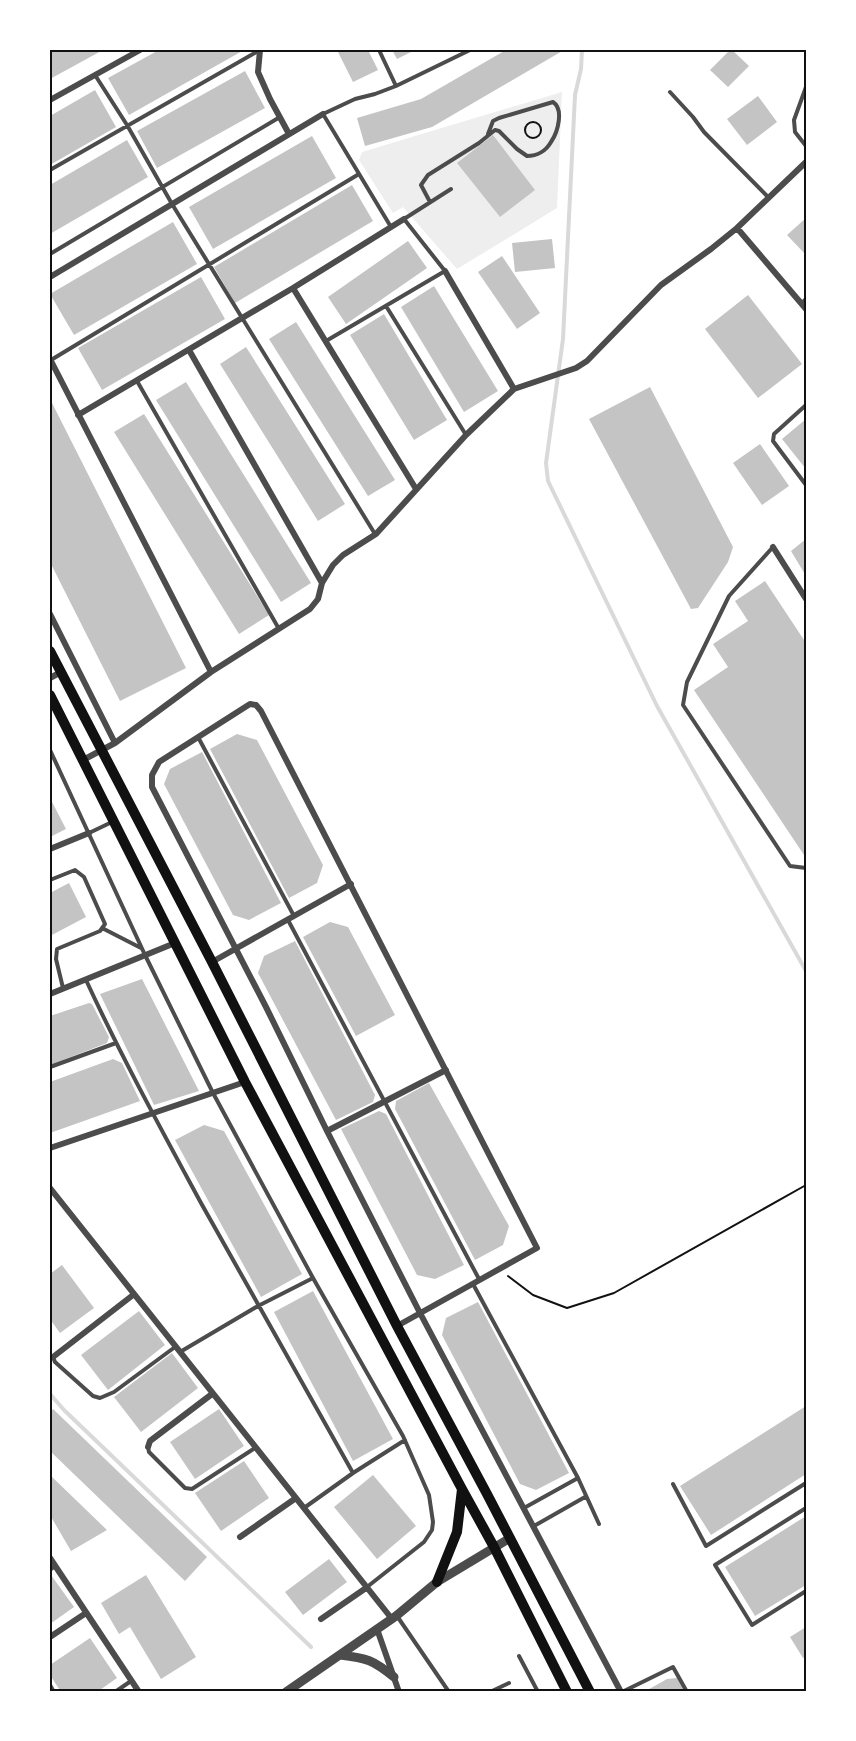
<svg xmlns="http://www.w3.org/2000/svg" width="856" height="1741" font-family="Mulish,sans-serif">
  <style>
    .green { fill: #eee }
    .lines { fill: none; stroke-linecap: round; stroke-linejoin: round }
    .stream { stroke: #d9d9d9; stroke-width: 4 }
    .building { fill: #c4c4c4 }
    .path { stroke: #111; stroke-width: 2 }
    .service { stroke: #4c4c4c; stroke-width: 4 }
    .minor { stroke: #4c4c4c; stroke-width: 6 }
    .tertiary { stroke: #4c4c4c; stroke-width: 9 }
    .primary { stroke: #111; stroke-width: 10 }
    .neatline { fill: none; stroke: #111; stroke-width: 2 }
  </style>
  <rect width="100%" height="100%" fill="#fff"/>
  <path class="green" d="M562 92 557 208 457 269 403 207 393 213 359 160 362 152Z"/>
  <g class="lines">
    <path class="stream" d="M582 50 581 69 575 95 563 339 546 463 548 481 657 706 806 971
      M50 1394 64 1410 311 1647
      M337 1691V1692"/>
  </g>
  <path class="building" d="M50 50H103L50 79Z
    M159 50H244L129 115 108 78Z
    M337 50H368L378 70 353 82Z
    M392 50H415L397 59Z
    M506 50H564L432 127 365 146 357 118 421 99Z
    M730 50H732L749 66 728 87 710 70Z
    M245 71 265 108 157 168 137 131Z
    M95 90 116 127 50 165V116Z
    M758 96 777 122 747 145 727 119Z
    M493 135 535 190 500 217 457 163Z
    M312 136 336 178 213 249 189 207Z
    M127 140 148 177 50 234V185Z
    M352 185 373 221 235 303 214 267Z
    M806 218V255L787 235Z
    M173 222 197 264 74 335 50 294Z
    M552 239 555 268 515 272 512 243Z
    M408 241 427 268 346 324 328 297Z
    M502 256 540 313 517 329 478 272Z
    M201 277 225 319 102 390 78 348Z
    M434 286 498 391 464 412 401 307Z
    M748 295 802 364 758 398 705 329Z
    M384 314 447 420 414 440 350 335Z
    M296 322 395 480 368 496 269 339Z
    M246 347 345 504 318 521 220 364Z
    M186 382 311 583 281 602 156 400Z
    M650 387 733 547 728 562 698 608 691 609 589 419Z
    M50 399 186 668 120 701 50 562Z
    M144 414 269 615 239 634 114 432Z
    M806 419V469L782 439Z
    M760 444 789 486 762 505 733 463Z
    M806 539V576L791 551Z
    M765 581 806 643V858L694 690 728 667 713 644 748 621 735 601Z
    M237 734 257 740 323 865 317 883 289 898 210 749Z
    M202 752 281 903 249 920 233 915 164 784 170 769Z
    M50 798 66 829 50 837Z
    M69 883 86 917 50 936V893Z
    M330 922 348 927 395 1015 356 1036 303 937Z
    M295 941 375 1095 373 1102 336 1120 258 973 264 956Z
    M142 979 199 1091 154 1105 100 994Z
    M89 1003 92 1004 109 1037 107 1043 50 1065V1016Z
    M113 1059 122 1063 140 1101 50 1133V1082Z
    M429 1083 509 1226 503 1245 475 1260 395 1109 396 1101Z
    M379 1111 386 1114 464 1265 435 1279 417 1275 341 1129Z
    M204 1125 224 1131 302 1274 261 1297 175 1140Z
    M62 1265 94 1308 60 1333 50 1319V1274Z
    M313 1291 393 1439 353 1461 274 1312Z
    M478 1302 569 1473 536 1490 520 1484 442 1335 446 1318Z
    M139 1311 165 1345 108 1390 81 1355Z
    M172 1353 198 1388 141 1432 114 1397Z
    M806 1406V1474L711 1535 680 1486Z
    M53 1409 207 1557 185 1581 50 1451V1412Z
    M219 1409 244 1446 195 1479 170 1442Z
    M244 1461 269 1498 221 1531 195 1493Z
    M50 1475 107 1530 71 1551 50 1515Z
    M373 1475 416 1526 377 1559 334 1507Z
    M806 1516V1585L755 1616 725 1567Z
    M329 1559 347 1582 303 1615 285 1592Z
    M51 1575 74 1607 50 1624V1576Z
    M146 1575 196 1657 161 1679 130 1627 119 1634 101 1603Z
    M806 1627V1656L803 1658 790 1637Z
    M90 1638 117 1678 97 1692H61L50 1675V1665Z
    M677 1678 685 1692H644L667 1679Z"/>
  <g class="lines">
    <path class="path" d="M525 130a8 8 0 1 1 16 0a8 8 0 1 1-16 0Z
      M508 1276 533 1295 567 1308 614 1293 806 1185"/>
    <path class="service" d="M379 50 396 86
      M95 75 127 125 172 204 375 534
      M806 87 794 120 795 132 806 146
      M670 92 693 117 704 132 769 198
      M50 170 260 50
      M430 202 421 185 428 175 479 143 495 130 499 131 517 149 527 156C537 156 546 151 551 142 558 132 564 109 553 102L499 118 493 121 488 134
      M391 227 323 114 355 99 375 94 396 86 470 50
      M50 254 280 117
      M802 303 806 299
      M386 306 466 435
      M326 341 445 271 404 219 451 189
      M51 360 359 174
      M137 381 279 629
      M806 405 774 434 773 441 806 485
      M773 547 729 596 687 682 683 705 790 866 806 868
      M198 737 294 916
      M50 750 145 955 213 1093 313 1278 403 1436 429 1495 433 1522 432 1530 424 1542 367 1587
      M89 833 112 822
      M50 880 75 870 84 877 105 924 100 931 57 949 56 959 63 988
      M288 920 479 1279
      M102 928 141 948
      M86 980C121 1056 161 1129 201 1203 251 1293 302 1383 353 1473
      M50 1067 116 1043
      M473 1284 578 1478 599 1524
      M180 1352 258 1306 313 1278
      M53 1357 55 1362 93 1396 100 1398 114 1392 175 1347
      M148 1447 149 1452 185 1488 192 1489 255 1448
      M673 1484 706 1546 806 1483
      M304 1508 353 1473 405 1440
      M524 1508 578 1478
      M806 1508 715 1565 752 1625 806 1591
      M534 1526 585 1497
      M50 1570 55 1566
      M397 1616 449 1692
      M519 1656 538 1692
      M50 1685 54 1692
      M115 1692 131 1681
      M490 1692 509 1683
      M622 1692 673 1667 687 1692"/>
    <path class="minor" d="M260 50 258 72 270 99 289 134
      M50 100 140 50
      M737 228 806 309
      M445 271 514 389
      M50 277 323 114
      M293 288 416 489
      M189 350 322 583
      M50 359 211 672
      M78 415 293 288 404 219
      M773 547 806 599
      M50 614 115 743
      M50 678 61 672
      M83 760 115 743 211 672 310 609 318 599 322 583 333 565 343 555 376 534 466 435 514 389 576 368 587 361 661 285 711 249 737 228 806 162
      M50 849 89 833
      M212 962 351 884
      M50 994 175 943
      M327 1131 446 1070
      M50 1148 245 1082
      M50 1188 392 1619
      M397 1326C444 1300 490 1274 537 1248L261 711 256 705 250 704 159 762 152 775V787L266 1007 327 1131 420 1313 621 1692
      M53 1357 133 1295
      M148 1447 150 1441 212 1394
      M240 1537 296 1498
      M50 1558 139 1692
      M321 1619 366 1588
      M377 1629 399 1692
      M50 1637 86 1613"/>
    <path class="tertiary" d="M340 1655C367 1658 373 1660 394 1677
      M286 1692 396 1616 437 1582 510 1538"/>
    <path class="primary" d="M50 651 212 962 397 1326 487 1494 590 1692
      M50 695 245 1082 462 1489 494 1547 567 1692
      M437 1582 457 1532 462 1489"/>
  </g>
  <rect width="856" height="1741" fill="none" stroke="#ffffff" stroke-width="102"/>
  <rect x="51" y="51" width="754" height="1639" class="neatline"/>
</svg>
